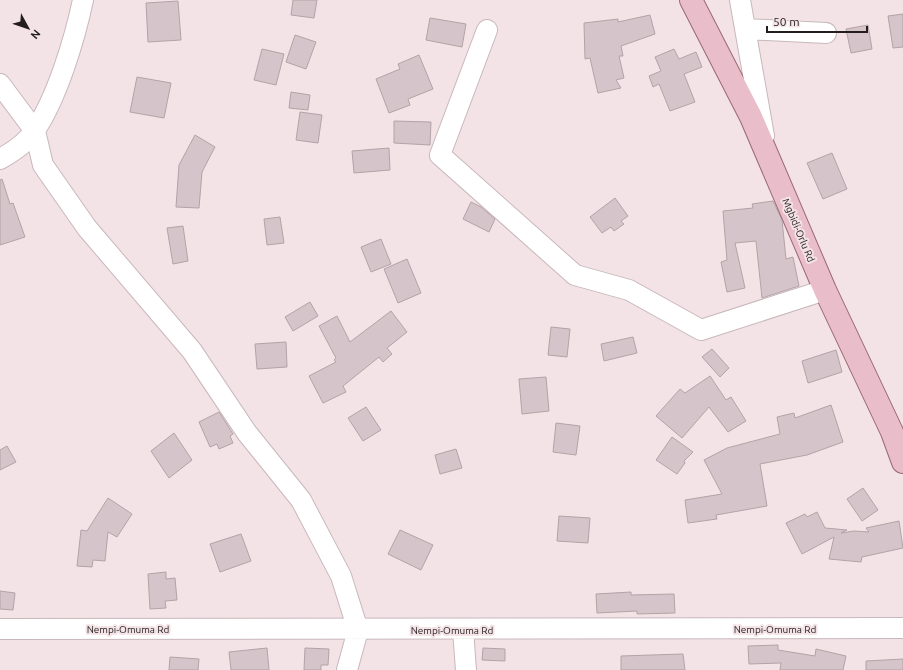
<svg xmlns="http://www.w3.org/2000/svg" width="903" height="670" font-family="Ubuntu,sans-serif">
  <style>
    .building { fill: #d5c4c9; stroke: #b3a3a7 }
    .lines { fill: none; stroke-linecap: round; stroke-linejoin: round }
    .minor-casing { stroke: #c8b8bc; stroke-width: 22 }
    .major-casing { stroke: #9a6876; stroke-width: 24 }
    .minor { stroke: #fff; stroke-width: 20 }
    .major { stroke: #e9bdca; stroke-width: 22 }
    .labels { text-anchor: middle; stroke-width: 4; stroke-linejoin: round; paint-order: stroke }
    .street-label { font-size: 10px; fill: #231d1e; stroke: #f3e2e6 }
  </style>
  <rect width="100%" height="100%" fill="#f3e2e6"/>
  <path class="building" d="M293 0H317L314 18 291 15Z
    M178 1 181 40 148 42 146 3Z
    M903 14V47L893 48 888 16Z
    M650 15 655 34 621 46 623 56H619L624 78 616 80 621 88 598 93 590 58 585 59 584 23 618 19V22Z
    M430 18 466 24 462 47 426 40Z
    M868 25 872 49 851 53 846 29Z
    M295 35 316 42 306 69 286 62Z
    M262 49 284 54 276 85 254 80Z
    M674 49 679 59 696 52 702 67 684 74 695 102 670 111 659 84 653 87 649 76 661 71 655 57Z
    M419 55 433 89 408 99 410 105 389 113 376 79 400 69 398 64Z
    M137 77 171 83 164 118 130 112Z
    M291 92 310 95 308 110 289 108Z
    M300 112 322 115 318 143 296 140Z
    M394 121 431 122 430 145 394 143Z
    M195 135 215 147 202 172 199 208 176 207 179 165Z
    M389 148 390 170 354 173 352 151Z
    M832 153 847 189 823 199 807 163Z
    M2 179 10 204 13 203 25 237 0 245V180Z
    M615 198 628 216 621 221 624 224 614 231 611 227 602 233 590 217Z
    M773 201 782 220 786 259 793 257 799 286 762 298 756 241 735 243 745 288 727 292 721 262 727 260 723 211 753 208 752 204Z
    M471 202 481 207 495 219 489 232 463 219Z
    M280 217 284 243 267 245 264 219Z
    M183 226 188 261 173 264 167 228Z
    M381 239 391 264 371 272 361 247Z
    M407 259 421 293 398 303 384 269Z
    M310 302 318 316 293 331 285 317Z
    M391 311 407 332 387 348 392 354 383 362 379 357 343 386 346 392 323 403 309 376 336 362 334 360 336 358 319 326 337 316 350 342Z
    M551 327 570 329 567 357 548 355Z
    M633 337 637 353 604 361 601 344Z
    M286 342 287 367 257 369 255 344Z
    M712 349 729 368 720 377 702 357Z
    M836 350 842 372 808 383 802 361Z
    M710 376 726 400 731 397 746 421 728 432 709 407 682 438 656 416 680 389 685 393Z
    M546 377 549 411 522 414 519 379Z
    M831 405 843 442 807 455 760 464 767 506 716 515 717 519 688 523 685 500 722 494 704 460 727 448 780 434 777 417 794 413 795 418Z
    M366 407 381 430 363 441 348 418Z
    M219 412 233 434 230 436 233 443 219 449 217 444 210 447 199 422Z
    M556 423 580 426 576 455 553 452Z
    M174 433 192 460 169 478 151 451Z
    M672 437 693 452 684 461 685 463 677 474 656 460Z
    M7 446 16 462 0 470V450Z
    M456 449 462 468 440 474 435 455Z
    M863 488 878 510 862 521 847 499Z
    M108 498 132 514 117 537 108 532 105 561 93 560 92 567 77 566 81 530 87 531Z
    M817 512 825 528 847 530 841 533 854 531 869 532 866 528 899 521 903 548 862 557 861 562 829 559 834 537 802 554 786 523 805 514 807 517Z
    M559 516 590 518 588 543 557 541Z
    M400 530 433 545 421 570 388 554Z
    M241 534 251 561 220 572 210 544Z
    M166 572V579L175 578 177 600 165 601 166 608 150 609 148 574Z
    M0 591 15 593 13 610 0 609Z
    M631 592V595L674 594 675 613 637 614V611L597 613 596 594Z
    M778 645V650L815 656 816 649 846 656 843 670H780L781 663 749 664 748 646Z
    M267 648 269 670H231L229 652Z
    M305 648 329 649 328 665H321V670H304Z
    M483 648 505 649V661L482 660Z
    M683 654 685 670H621V656Z
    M170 657 199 659 198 670H169Z
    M903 659V670H866V661Z"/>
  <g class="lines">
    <g class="minor-casing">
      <path id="minor" d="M740 0 764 136
        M745 29 826 33
        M487 30 440 155 575 275 629 290 701 330 825 290
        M0 84 35 131 43 165 87 228 192 351 247 433 301 500 341 576 358 630 347 670
        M0 159C13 152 27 142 35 130 57 98 75 38 83 0
        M0 629 903 628
        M463 630 466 670"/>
    </g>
    <g class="major-casing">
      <path id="major" d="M691 0 751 117 825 290 892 432 903 462"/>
    </g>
    <use href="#minor" class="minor"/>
    <use href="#major" class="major"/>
  </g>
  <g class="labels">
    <g class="street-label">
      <text transform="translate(799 230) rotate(67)" y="4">Mgbidi-Orlu Rd</text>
      <text x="128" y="633">Nempi-Omuma Rd</text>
      <text x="775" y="633">Nempi-Omuma Rd</text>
      <text x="452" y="634">Nempi-Omuma Rd</text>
    </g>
  </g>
  <g transform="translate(28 28) rotate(130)" stroke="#f3e2e6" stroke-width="3" paint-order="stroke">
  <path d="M0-3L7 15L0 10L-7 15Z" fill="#231d1e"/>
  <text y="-6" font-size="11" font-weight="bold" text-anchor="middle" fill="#231d1e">N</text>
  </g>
  <path d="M767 26v6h100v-6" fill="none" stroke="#231d1e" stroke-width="2"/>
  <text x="773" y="26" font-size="12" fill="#231d1e" stroke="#f3e2e6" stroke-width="3" paint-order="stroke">50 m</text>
</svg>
